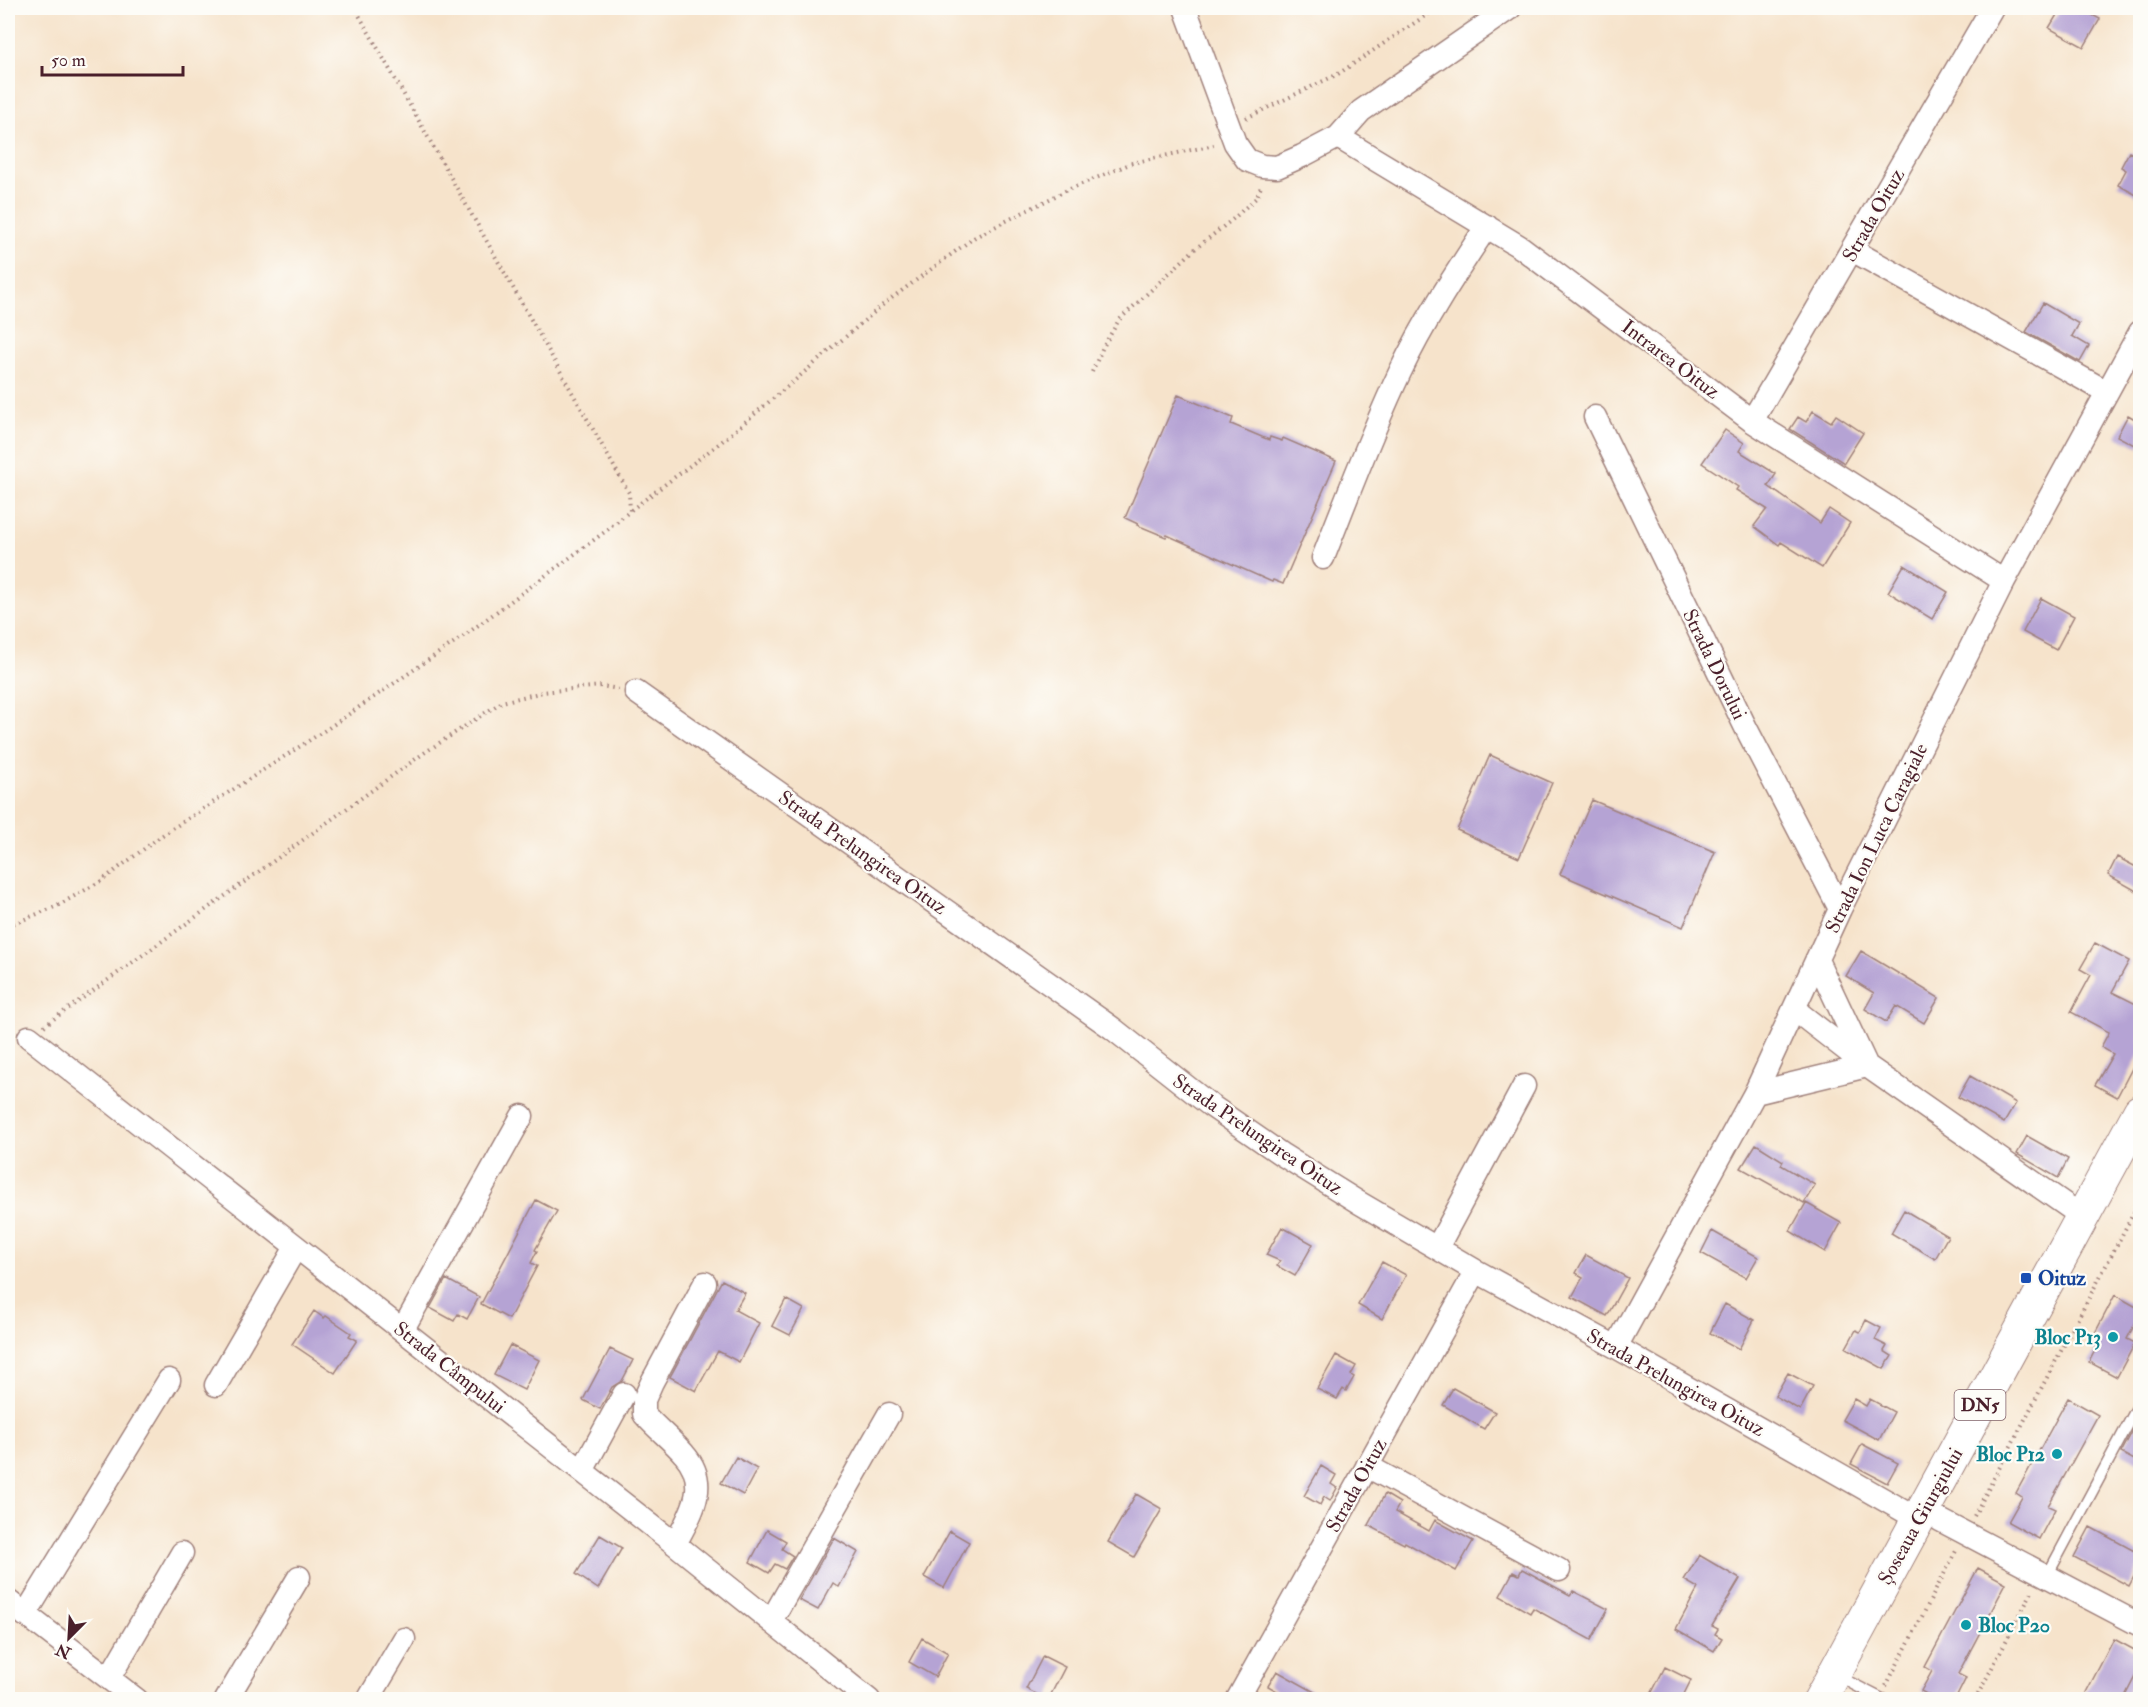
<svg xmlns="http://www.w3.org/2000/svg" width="2148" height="1707" font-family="'IM FELL Double Pica',serif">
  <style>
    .building { fill: #b5a3d4 }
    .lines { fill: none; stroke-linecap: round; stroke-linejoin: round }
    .lane-casing { stroke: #a0817b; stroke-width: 13 }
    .street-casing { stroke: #a0817b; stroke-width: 25 }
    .highway-casing { stroke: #a0817b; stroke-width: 35 }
    .path { stroke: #a0817b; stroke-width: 4; stroke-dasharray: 1.5 4.5; stroke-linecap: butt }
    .lane { stroke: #fff; stroke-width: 10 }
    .street { stroke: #fff; stroke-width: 22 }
    .highway { stroke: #fff; stroke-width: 33 }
    .transit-dot { fill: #1a4fb4; stroke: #fdfcf7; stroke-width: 2 }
    .culture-dot { fill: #0f9aa8; stroke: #fdfcf7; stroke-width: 2 }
    .labels { text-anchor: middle; stroke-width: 4.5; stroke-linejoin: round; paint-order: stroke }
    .shield { fill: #fdfcf7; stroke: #806168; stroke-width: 1.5 }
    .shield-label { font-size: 18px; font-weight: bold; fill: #4a1f2b }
    .street-label { font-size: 20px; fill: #4a1f2b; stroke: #fdfcf7 }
    .transit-label { font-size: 20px; font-weight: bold; fill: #164399; stroke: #fdfcf7; text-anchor: start }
    .culture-label { font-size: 20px; font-weight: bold; fill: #0d838f; stroke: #fdfcf7; text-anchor: end }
  </style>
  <rect width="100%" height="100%" fill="#fdfcf7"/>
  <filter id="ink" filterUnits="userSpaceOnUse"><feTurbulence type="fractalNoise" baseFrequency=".0167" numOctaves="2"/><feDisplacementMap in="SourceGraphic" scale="12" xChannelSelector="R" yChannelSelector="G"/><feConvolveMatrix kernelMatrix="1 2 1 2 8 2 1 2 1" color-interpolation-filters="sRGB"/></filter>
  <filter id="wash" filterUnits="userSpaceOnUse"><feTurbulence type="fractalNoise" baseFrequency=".008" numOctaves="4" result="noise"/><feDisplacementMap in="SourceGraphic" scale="24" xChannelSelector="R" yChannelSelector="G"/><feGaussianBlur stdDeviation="1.35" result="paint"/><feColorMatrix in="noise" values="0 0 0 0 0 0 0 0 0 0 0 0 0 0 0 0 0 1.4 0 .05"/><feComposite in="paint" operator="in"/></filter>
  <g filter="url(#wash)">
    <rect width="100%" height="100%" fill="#f6e3cb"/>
    <g id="blocks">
      <path class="building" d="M2061 8H2079L2100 19 2084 47 2049 28Z
        M2140 144V197L2118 185 2126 170 2121 167 2129 152 2135 155Z
        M2043 303 2079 324 2072 336 2089 346 2080 362 2026 332Z
        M1178 395 1233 418 1231 424 1269 440 1270 437 1282 441 1283 438 1336 461 1283 584 1273 580 1272 582 1167 535 1166 537 1137 525 1138 524 1125 518Z
        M1813 411 1831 422 1836 415 1863 433 1844 463 1790 429 1798 417 1806 422Z
        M2128 415 2140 422V448L2117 436Z
        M1725 430 1744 443 1739 451 1776 474 1768 486 1820 523 1829 509 1850 523 1822 568 1781 542 1779 545 1754 526 1767 509 1736 490 1738 487 1702 463Z
        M1904 565 1948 592 1932 619 1888 592Z
        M2041 598 2074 616 2056 650 2023 632Z
        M1490 755 1552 783 1519 858 1457 830Z
        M1592 800 1715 852 1683 927 1560 874Z
        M2117 857 2140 869V893L2108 875Z
        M2095 943 2129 961 2112 992 2140 1006V1053L2117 1097 2095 1085 2113 1054 2101 1047 2109 1032 2071 1012 2091 975 2080 969Z
        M1861 951 1939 998 1924 1023 1896 1006 1886 1022 1865 1009 1874 993 1846 976Z
        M1970 1076 2016 1103 2004 1123 1958 1097Z
        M2027 1136 2068 1159 2058 1178 2017 1154Z
        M1756 1144 1783 1161 1781 1165 1815 1185 1804 1203 1741 1168Z
        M536 1200 557 1211 535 1250 537 1251 531 1263 537 1266 509 1319 481 1304Z
        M1806 1203 1841 1223 1825 1252 1790 1231Z
        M1904 1210 1948 1236 1935 1259 1891 1233Z
        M1282 1227 1313 1244 1295 1276 1277 1266 1280 1261 1266 1255Z
        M1712 1231 1758 1257 1746 1278 1701 1253Z
        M1586 1255 1628 1278 1607 1316 1572 1297 1583 1277 1576 1273Z
        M1382 1262 1406 1275 1382 1319 1358 1305Z
        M446 1279 479 1297 467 1319 458 1314 454 1321 430 1308Z
        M722 1280 745 1293 735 1310 759 1323 739 1362 718 1351 696 1391 670 1377Z
        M2115 1295 2140 1309V1314L2127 1339 2135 1343 2117 1377 2089 1362 2101 1339 2094 1335Z
        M786 1299 804 1309 790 1335 772 1326Z
        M1725 1304 1754 1320 1739 1349 1710 1333Z
        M314 1311 324 1318 326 1316 351 1333 349 1336 357 1340 335 1373 292 1344Z
        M1866 1320 1881 1328 1875 1340 1887 1346 1884 1351 1892 1356 1884 1369 1846 1348 1856 1330 1860 1332Z
        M510 1345 539 1360 524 1390 494 1375Z
        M610 1349 633 1360 622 1381 612 1387 600 1409 583 1400Z
        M1336 1355 1356 1366 1351 1375 1354 1377 1346 1391 1343 1389 1337 1399 1317 1389Z
        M1788 1373 1813 1386 1800 1410 1775 1396Z
        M1453 1388 1495 1412 1484 1429 1443 1405Z
        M2068 1398 2098 1415 2048 1506 2055 1509 2039 1539 2008 1522 2022 1497 2016 1493Z
        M1854 1399 1866 1406 1870 1399 1894 1412 1879 1440 1842 1420Z
        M2140 1417V1463L2121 1453Z
        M1862 1444 1898 1463 1887 1483 1851 1464Z
        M736 1457 757 1469 743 1495 721 1483Z
        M1321 1466 1336 1475 1331 1484 1337 1488 1330 1501 1324 1497 1320 1505 1304 1496Z
        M1136 1494 1162 1509 1134 1557 1108 1542Z
        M1385 1494 1400 1503 1395 1512 1429 1531 1435 1520 1473 1541 1456 1571 1405 1542 1404 1544 1368 1525Z
        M2090 1527 2140 1554V1565L2129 1586 2074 1557Z
        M767 1530 786 1541 782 1549 793 1556 785 1569 775 1564 769 1573 750 1562Z
        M950 1531 969 1542 944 1588 924 1577Z
        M600 1535 622 1548 598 1589 576 1574Z
        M834 1538 858 1552 839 1587 833 1583 818 1610 799 1600Z
        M1699 1555 1740 1579 1712 1626 1718 1629 1715 1634 1722 1638 1714 1651 1676 1629 1698 1588 1684 1580Z
        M1978 1568 2006 1583 1958 1674 1966 1678 1955 1700H1937L1921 1691 1932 1671 1925 1667Z
        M1522 1569 1570 1595 1573 1591 1608 1609 1591 1640 1533 1608 1530 1613 1500 1596 1513 1572 1519 1575Z
        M922 1638 948 1653 935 1677 909 1662Z
        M2114 1639 2140 1653V1667L2123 1700H2082Z
        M1043 1656 1065 1667 1048 1700 1026 1689Z
        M1665 1667 1691 1680 1681 1700H1648Z
        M1277 1671 1329 1700H1293L1268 1686Z"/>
    </g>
  </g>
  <g filter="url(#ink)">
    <use href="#blocks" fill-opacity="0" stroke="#a0817b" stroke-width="1.5"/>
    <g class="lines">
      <g class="lane-casing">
        <path id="lane" d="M2047 1576 2140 1402
          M1851 1683 1884 1700"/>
      </g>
      <g class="street-casing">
        <path id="street" d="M1185 8 1235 143 1247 160 1262 166 1277 167 1302 156 1338 137 1361 111 1510 8
          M1338 137 1522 248 1752 421 2004 581
          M1852 250 2107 392
          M1595 417 1746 728 1840 909
          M1752 421 1992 8
          M1323 558C1348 495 1371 433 1400 372 1424 321 1456 273 1487 226
          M636 692 1112 1028 1210 1105 1281 1154 1358 1202 1476 1271 1616 1347 1918 1519
          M1817 960 1865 1062
          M1795 1010 1867 1066 2083 1217
          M29 1037 675 1544 869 1700
          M1755 1093 1867 1066
          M1437 1248 1524 1086
          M403 1329 522 1116
          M1616 1347 1755 1093 1840 909 2004 581 2140 332
          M216 1385 296 1247
          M1367 1466 1559 1570
          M582 1471 624 1394
          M1940 1520 2140 1625
          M675 1544C691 1514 711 1484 684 1454 672 1440 657 1429 644 1414V1400L652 1382 705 1283
          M8 1601 137 1700
          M25 1615 169 1380
          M771 1621 889 1414
          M109 1678 182 1553
          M226 1700 299 1577
          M368 1700 404 1639
          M1237 1700 1476 1271"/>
      </g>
      <g class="highway-casing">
        <path id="highway" d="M1820 1700 2140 1111"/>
      </g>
      <path class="path" d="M1246 118 1338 74 1437 8
        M1092 372 1103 347 1119 320 1195 249 1233 219 1257 197 1262 184
        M631 510 720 443 794 381 885 303 975 237 1065 191 1132 163 1214 145
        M8 926 57 906 101 881 164 834 327 729 465 635 606 531 630 511 629 493 355 8
        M44 1026 424 753 502 702 543 692 601 686 618 689
        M1974 1516 2140 1201
        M1886 1686 1957 1549
        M1975 1700 2033 1590"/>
      <use href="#lane" class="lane"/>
      <use href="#street" class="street"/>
      <use href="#highway" class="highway"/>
    </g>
  </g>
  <rect class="transit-dot" x="2020" y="1272" width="12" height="12" rx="3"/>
  <g class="culture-dot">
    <circle cx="2113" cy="1337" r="6"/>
    <circle cx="2057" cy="1454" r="6"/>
    <circle cx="1966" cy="1625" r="6"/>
  </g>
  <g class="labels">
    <rect class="shield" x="1954.5" y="1390" width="51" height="30" rx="4.5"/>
    <g class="shield-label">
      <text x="1980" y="1411">DN5</text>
    </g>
    <g class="street-label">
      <text transform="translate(1873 215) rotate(-60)" y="7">Strada Oituz</text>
      <text transform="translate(1671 359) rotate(37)" y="7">Intrarea Oituz</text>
      <text transform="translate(1715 664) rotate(64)" y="7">Strada Dorului</text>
      <text transform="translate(1876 838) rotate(-64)" y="7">Strada Ion Luca Caragiale</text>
      <text transform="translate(863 852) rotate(35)" y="7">Strada Prelungirea Oituz</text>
      <text transform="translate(1258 1134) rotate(34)" y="7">Strada Prelungirea Oituz</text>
      <text transform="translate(450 1367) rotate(38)" y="7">Strada Câmpului</text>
      <text transform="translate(1676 1382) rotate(29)" y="7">Strada Prelungirea Oituz</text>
      <text transform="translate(1356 1485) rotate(-61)" y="7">Strada Oituz</text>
      <text transform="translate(1920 1516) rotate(-61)" y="7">Șoseaua Giurgiului</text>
    </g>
    <g class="transit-label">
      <text x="2038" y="1285">Oituz</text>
    </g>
    <g class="culture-label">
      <text x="2101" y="1344">Bloc P13</text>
      <text x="2045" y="1461">Bloc P12</text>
      <text x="1978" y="1632" text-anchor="start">Bloc P20</text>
    </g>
  </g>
  <rect width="2148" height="1707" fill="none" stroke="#fdfcf7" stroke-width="30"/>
  <g transform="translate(69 1638) rotate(204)" stroke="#fdfcf7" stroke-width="4.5" paint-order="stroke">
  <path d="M0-4.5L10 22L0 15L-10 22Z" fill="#4a1f2b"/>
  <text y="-9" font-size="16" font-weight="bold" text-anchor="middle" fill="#4a1f2b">N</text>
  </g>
  <path d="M42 66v9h141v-9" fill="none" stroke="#4a1f2b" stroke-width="3"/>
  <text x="51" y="66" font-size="18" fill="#4a1f2b" stroke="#fdfcf7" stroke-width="4.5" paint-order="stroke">50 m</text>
</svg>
